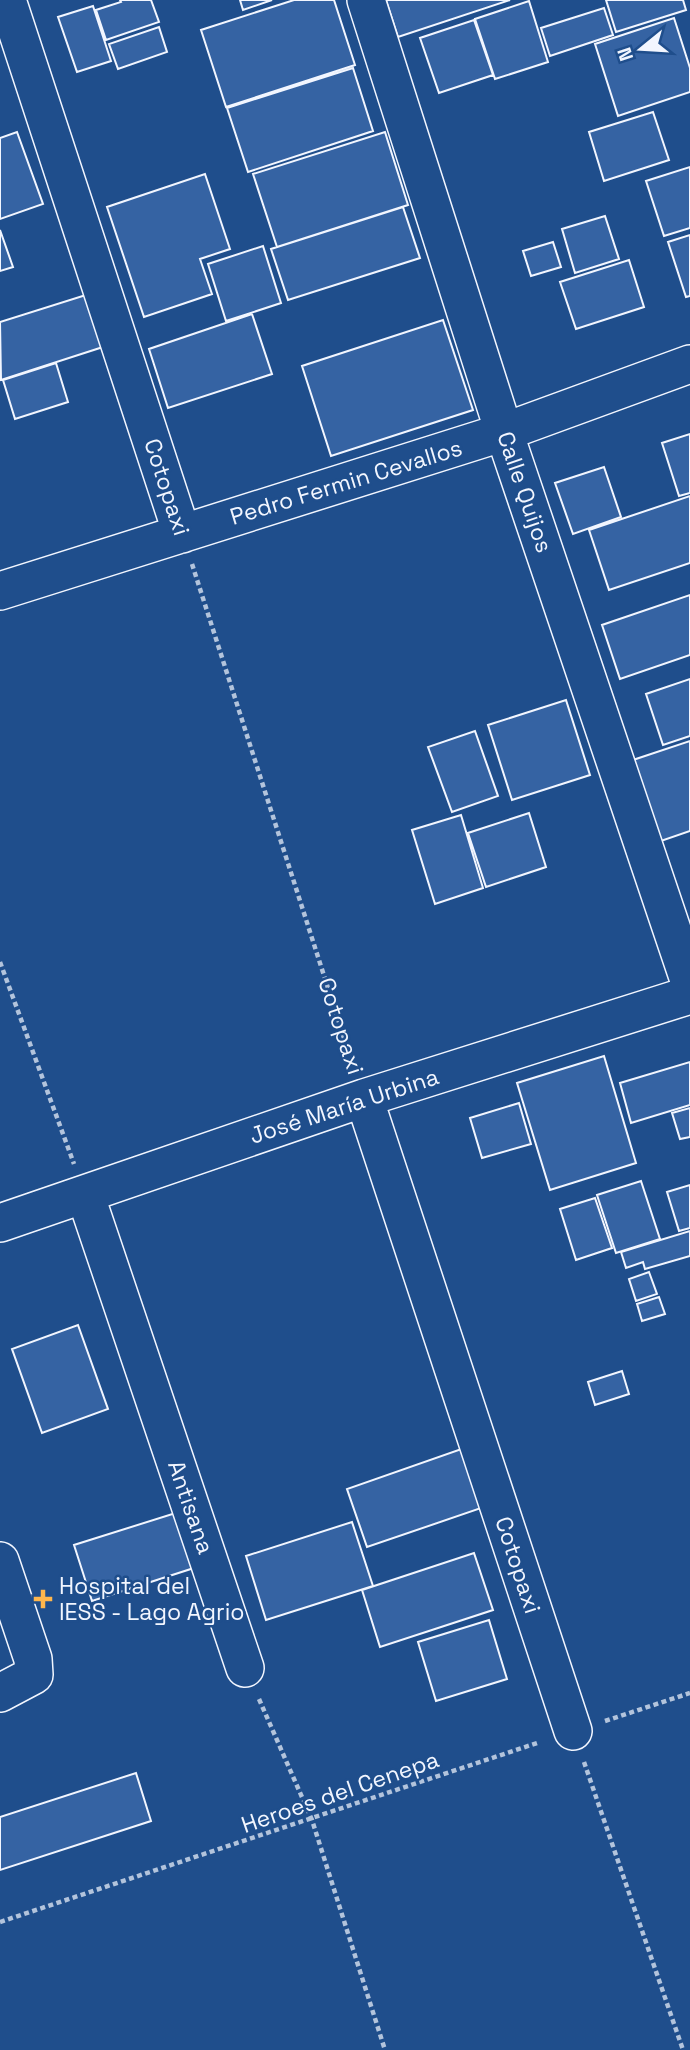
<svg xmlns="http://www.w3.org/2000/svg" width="690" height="2050" font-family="'Space Grotesk',sans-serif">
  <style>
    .building { fill: #3563a3; stroke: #f2f6ff; stroke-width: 2 }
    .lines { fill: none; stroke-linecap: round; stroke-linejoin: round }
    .minor-casing { stroke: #f2f6ff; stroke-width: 40 }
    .path { stroke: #b3c4dc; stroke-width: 4.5; stroke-dasharray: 5 3.5; stroke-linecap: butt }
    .minor { stroke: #1f4e8c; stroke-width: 37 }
    .poi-dot { fill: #ffb74d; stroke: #1f4e8c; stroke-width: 2.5 }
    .labels { text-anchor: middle; stroke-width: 5; stroke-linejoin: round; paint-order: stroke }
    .street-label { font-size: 23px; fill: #f2f6ff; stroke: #1f4e8c }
    .poi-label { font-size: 23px; fill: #f2f6ff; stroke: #1f4e8c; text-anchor: start }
  </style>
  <rect width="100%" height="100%" fill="#1f4e8c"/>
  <path class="building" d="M120 0H151L159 22 106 40 96 10 121 2Z
    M240 0H272L243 10Z
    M294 0H334L355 65 226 107 201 30Z
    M386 0H510L398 37Z
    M606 0H683L686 10 616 32Z
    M529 1 548 62 495 79 475 19Z
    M93 6 111 61 77 72 58 17Z
    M604 8 613 35 550 56 541 28Z
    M674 18 690 68V92L618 116 595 44Z
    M474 20 493 75 439 93 420 38Z
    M159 27 167 52 118 69 109 44Z
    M353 68 373 131 248 172 227 108Z
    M653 112 669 160 604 181 589 132Z
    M17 132 43 204 0 219V138Z
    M385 132 408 205 277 247 253 174Z
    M690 167V228L664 236 646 181Z
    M205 174 230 249 200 259 212 294 144 317 107 207Z
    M403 207 420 258 288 300 271 249Z
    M605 216 619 259 575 273 562 229Z
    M0 230 13 267 0 271Z
    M690 235V296L686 297 668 242Z
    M553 242 561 267 531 276 523 251Z
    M263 246 281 303 226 321 208 264Z
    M629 260 644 307 576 329 560 282Z
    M89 294 106 346 1 380 0 322Z
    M252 314 272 374 168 408 149 349Z
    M443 320 473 410 331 456 302 366Z
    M56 363 68 402 15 419 3 380Z
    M690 434V493L679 496 662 443Z
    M604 467 621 517 573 534 555 483Z
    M690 496V563L609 590 589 530Z
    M690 595V655L620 679 602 625Z
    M690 679V736L663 745 646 694Z
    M566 700 590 775 512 800 488 725Z
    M475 731 498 796 452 812 428 747Z
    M690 741V831L658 842 630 761Z
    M529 813 546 867 486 887 468 833Z
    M461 815 483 888 435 904 412 830Z
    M604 1056 636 1163 550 1190 517 1083Z
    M690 1062V1105L631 1123 620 1083Z
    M519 1103 531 1144 482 1158 470 1118Z
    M690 1108V1137L680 1139 672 1113Z
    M641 1181 660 1239 616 1253 597 1195Z
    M690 1185V1228L679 1231 667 1192Z
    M595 1198 612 1248 576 1260 560 1209Z
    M690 1231V1256L645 1269 643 1262 626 1268 621 1252Z
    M649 1272 657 1294 636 1301 629 1279Z
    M659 1297 665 1314 642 1321 637 1304Z
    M78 1325 108 1409 42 1433 12 1349Z
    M622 1371 629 1394 595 1405 588 1382Z
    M470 1446 490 1505 367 1547 347 1489Z
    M182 1511 200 1566 92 1601 74 1545Z
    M352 1522 373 1586 266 1620 246 1556Z
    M474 1553 493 1610 380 1647 362 1590Z
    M489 1620 507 1679 436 1701 418 1642Z
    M136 1773 151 1821 0 1870V1817Z"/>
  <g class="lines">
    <g class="minor-casing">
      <path id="minor" d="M7 0 182 534
        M366 0 504 432 690 983
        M0 591 504 432 690 364
        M364 1098 573 1731
        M85 1194 245 1668
        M0 1223 364 1098 690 995
        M0 1561 33 1659 34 1675 0 1693"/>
    </g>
    <path class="path" d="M192 564 353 1066
      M0 962 74 1164
      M259 1699 312 1820 385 2050
      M605 1721 690 1693
      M584 1762 683 2050
      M0 1922 540 1742"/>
    <use href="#minor" class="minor"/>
  </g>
  <path class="poi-dot" d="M39.5 1588.5h7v7h7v7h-7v7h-7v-7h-7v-7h7z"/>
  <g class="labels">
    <g class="street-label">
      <text transform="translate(346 482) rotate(-17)" y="8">Pedro Fermin Cevallos</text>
      <text transform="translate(167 487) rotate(72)" y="8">Cotopaxi</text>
      <text transform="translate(525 492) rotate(71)" y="8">Calle Quijos</text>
      <text transform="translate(341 1026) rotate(72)" y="8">Cotopaxi</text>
      <text transform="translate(344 1106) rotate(-18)" y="8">José María Urbina</text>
      <text transform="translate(191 1507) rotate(71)" y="8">Antisana</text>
      <text transform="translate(518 1565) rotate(72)" y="8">Cotopaxi</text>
      <text transform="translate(340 1792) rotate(-19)" y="8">Heroes del Cenepa</text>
    </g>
    <g class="poi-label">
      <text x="59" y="1594">Hospital del<tspan x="59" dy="26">IESS - Lago Agrio</tspan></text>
    </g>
  </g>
  <g transform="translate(641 49) rotate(252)" stroke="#1f4e8c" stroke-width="5" paint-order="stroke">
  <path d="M0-5L12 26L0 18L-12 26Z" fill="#f2f6ff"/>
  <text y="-10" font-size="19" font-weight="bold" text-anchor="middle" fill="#f2f6ff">N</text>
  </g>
</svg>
